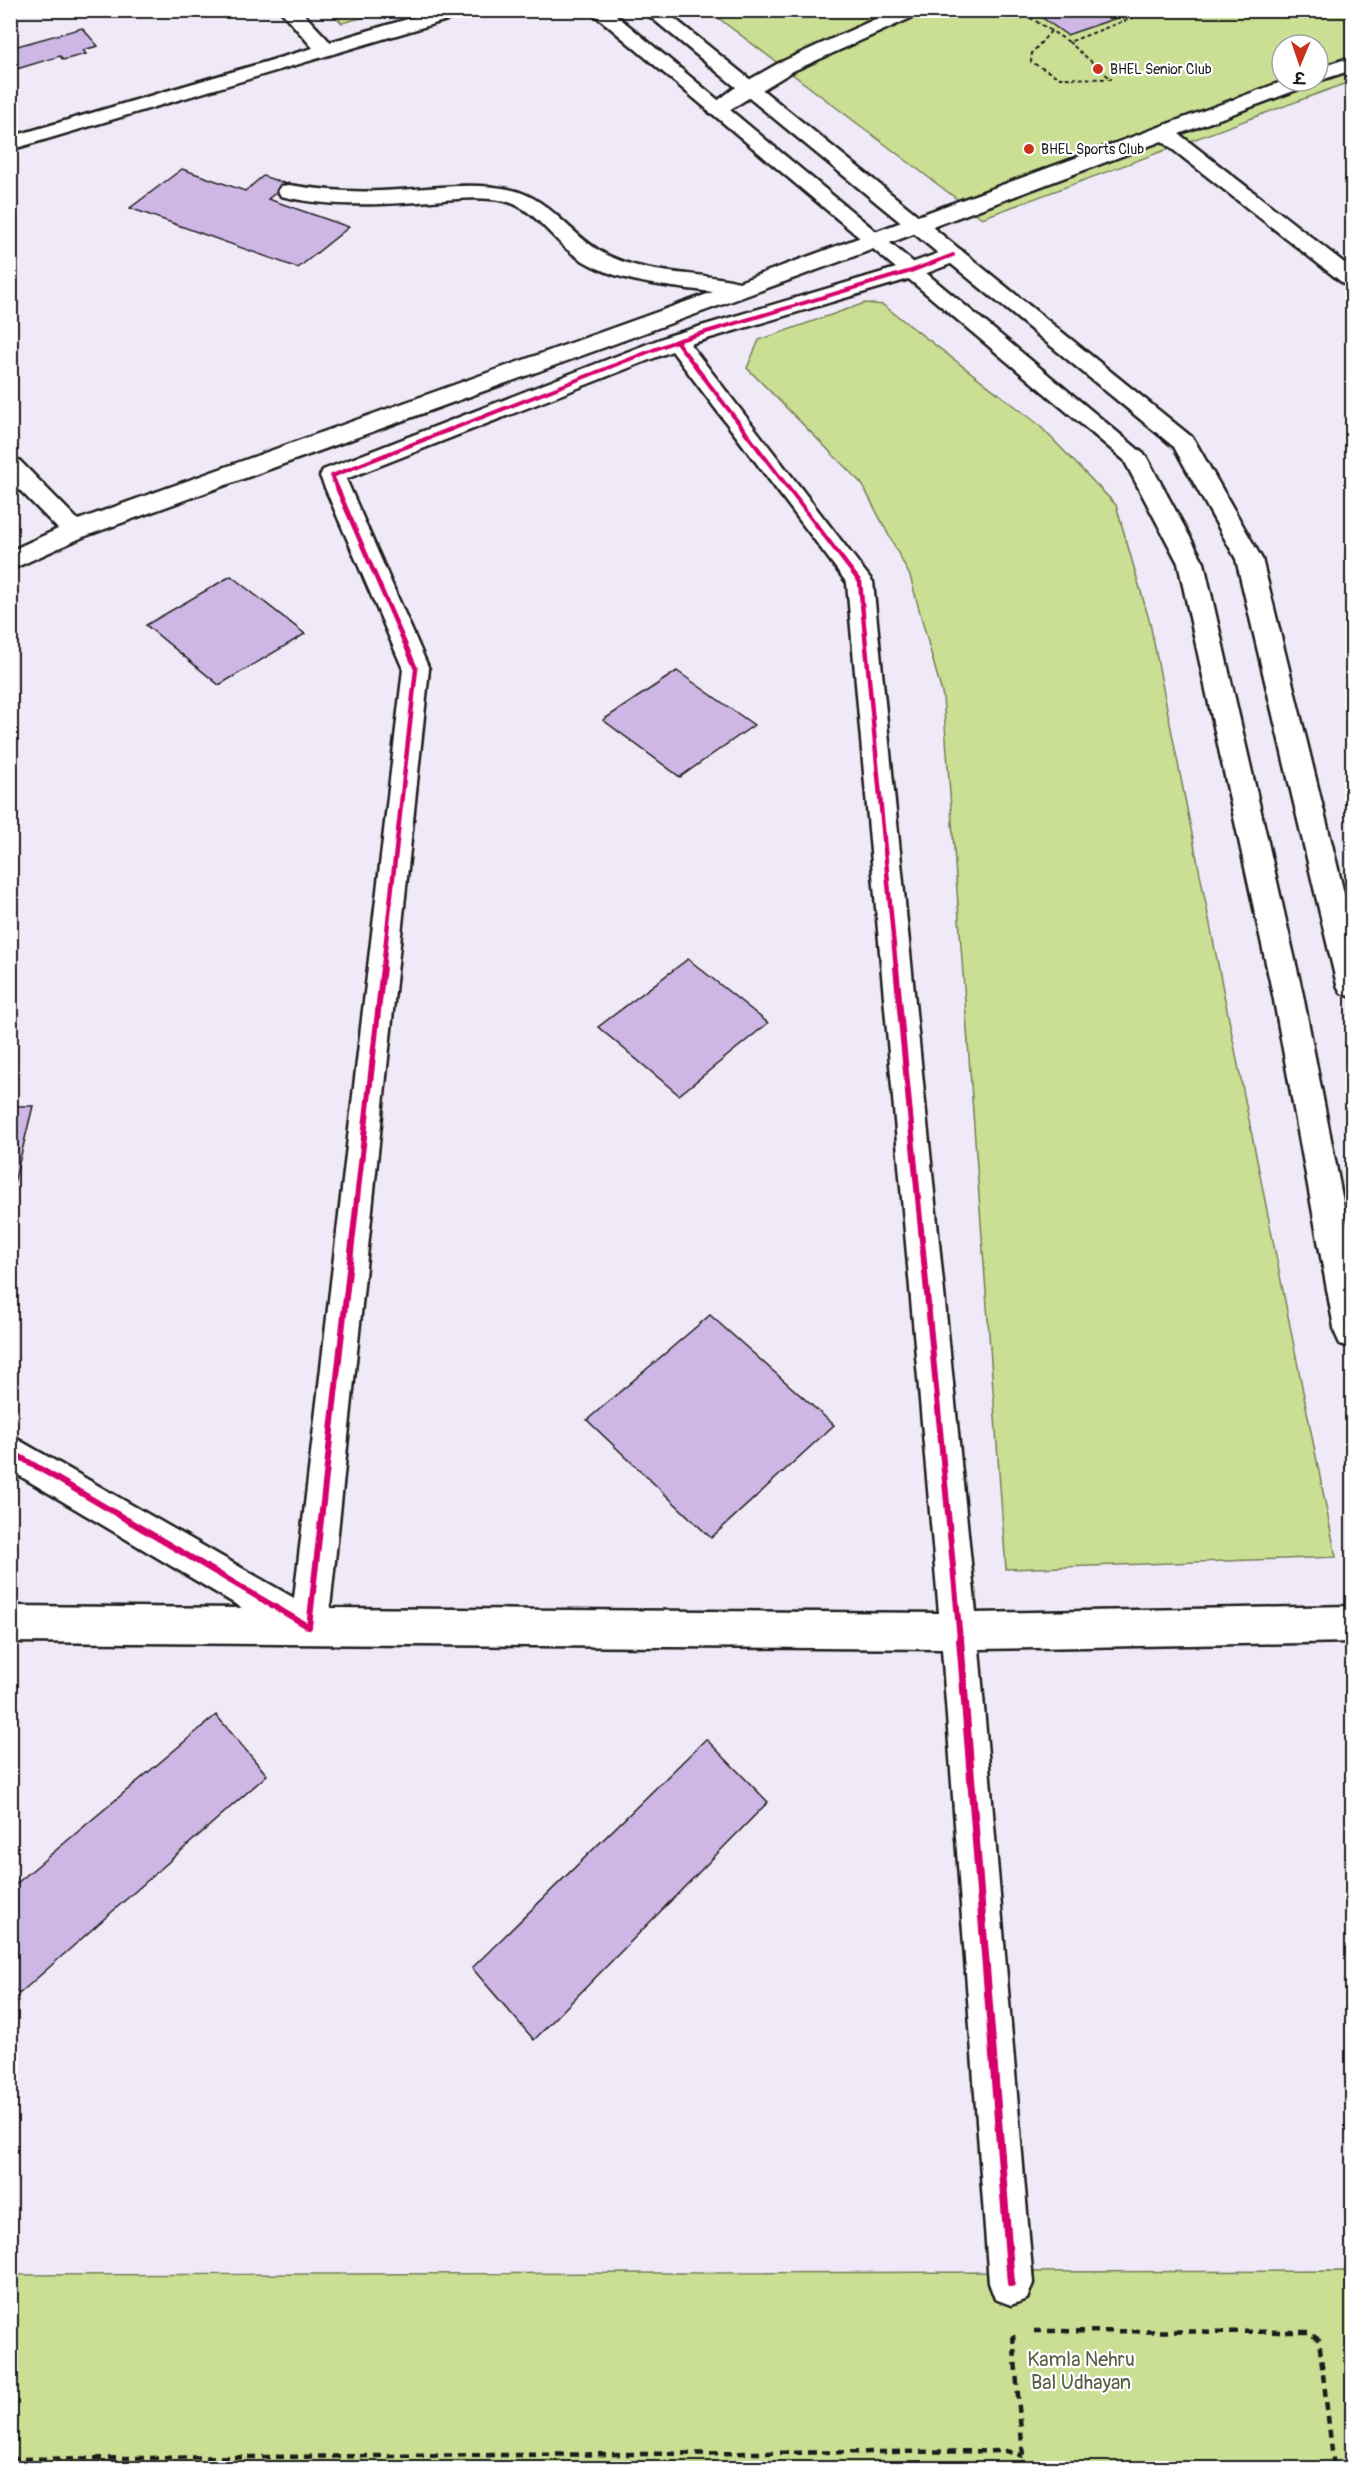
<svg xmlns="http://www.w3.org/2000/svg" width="1363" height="2479" font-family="Pangolin,'Playpen Sans Deva',sans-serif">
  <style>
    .green { fill: #cadf94; stroke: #737e58; stroke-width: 1.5; fill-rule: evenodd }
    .building { fill: #ceb6e5; stroke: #1c1c1c; stroke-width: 1.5 }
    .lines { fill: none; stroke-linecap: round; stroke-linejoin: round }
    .lane-casing { stroke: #1c1c1c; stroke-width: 5 }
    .street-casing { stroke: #1c1c1c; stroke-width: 5 }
    .secondary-casing { stroke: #1c1c1c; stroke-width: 5 }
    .path-far1 { stroke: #1c1c1c; stroke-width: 2; stroke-dasharray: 4 3; stroke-linecap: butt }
    .path { stroke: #1c1c1c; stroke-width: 4.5; stroke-dasharray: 8 6; stroke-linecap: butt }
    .lane { fill: #fff; fill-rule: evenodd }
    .street { fill: #fff; fill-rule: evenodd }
    .secondary { fill: #fff; fill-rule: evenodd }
    .cycleway-far3-casing { stroke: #fff; stroke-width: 6 }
    .cycleway-far2-casing { stroke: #fff; stroke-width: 8 }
    .cycleway-far1-casing { stroke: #fff; stroke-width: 10 }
    .cycleway-casing { stroke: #fff; stroke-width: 11 }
    .cycleway-far3 { stroke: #d6006c; stroke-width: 4 }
    .cycleway-far2 { stroke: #d6006c; stroke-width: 4.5 }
    .cycleway-far1 { stroke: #d6006c; stroke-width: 6 }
    .cycleway { stroke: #d6006c; stroke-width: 8 }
    .poi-dot { fill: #c8321e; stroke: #fff; stroke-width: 2 }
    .labels { text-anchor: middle; stroke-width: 4.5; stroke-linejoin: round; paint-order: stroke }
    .far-poi-label { font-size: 14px; fill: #1c1c1c; stroke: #fff; text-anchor: start }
    .near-park-label { font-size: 20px; fill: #596046; stroke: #fff }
  </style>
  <rect width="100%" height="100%" fill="#f0e9f7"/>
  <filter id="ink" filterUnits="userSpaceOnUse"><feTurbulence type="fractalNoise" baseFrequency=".0167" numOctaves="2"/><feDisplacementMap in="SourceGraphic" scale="12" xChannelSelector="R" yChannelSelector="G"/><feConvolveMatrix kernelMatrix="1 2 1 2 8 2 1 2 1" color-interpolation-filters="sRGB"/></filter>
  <g filter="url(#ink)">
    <path class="green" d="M330 11H388L342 23Z
      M709 11H1352V81L982 218ZM1282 45H1318V81H1282Z
      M865 303 883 305 1038 424 1116 505 1150 623 1336 1557 1006 1569 943 697 910 576 862 484 747 368 759 340Z
      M1352 2271V2468H11L10 2275Z"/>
    <path class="building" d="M1031 10H1140L1067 35Z
      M82 28 98 46 83 50 86 54 63 60 60 56 10 71V48Z
      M182 169 245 191 263 176 287 184 268 199 349 227 298 268 130 208Z
      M231 576 305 634 219 685 146 625Z
      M677 671 754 725 680 777 603 720Z
      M688 959 768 1023 679 1095 598 1027Z
      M10 1106H33L10 1200Z
      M710 1315 834 1425 711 1538 587 1420Z
      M216 1715 267 1775 19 1994 10 1983V1889Z
      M706 1739 768 1802 534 2040 472 1968Z"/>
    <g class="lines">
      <g class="lane-casing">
        <path id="lane" d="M895 10H914L916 13 913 17 793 71 724 113H710L707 109 733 89 779 63Z
          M1352 57V70L1318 81V68Z
          M1284 81H1313L1310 85 1179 134 1352 269V286L1344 284 1162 141 836 263 83 537 10 570V551L58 529 10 480V457L19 460 78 520 713 292C667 286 612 283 573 254 550 237 534 208 505 201 477 195 447 200 418 202 373 205 326 207 281 196L278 191 281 186 289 185C325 191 362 193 399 190 435 188 472 182 508 189 550 197 569 235 605 254 647 276 695 271 739 282Z"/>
      </g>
      <g class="street-casing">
        <path id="street" d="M280 10H300L330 42 438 10H469L467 14 10 150V137L313 48Z
          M953 248 961 250 964 255 961 260 919 276 690 344 873 582 976 1613 1352 1606V1642L979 1649 1033 2283 1027 2299 1011 2305 995 2299 989 2283 942 1649 10 1642V1606L242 1608 10 1470V1435L294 1598 403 669 320 476 323 470 668 336 903 266ZM672 351 847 583 939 1613 330 1608 429 669 346 479Z"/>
      </g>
      <g class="secondary-casing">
        <path id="secondary" d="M589 10H610L1146 456 1204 563 1303 995 1352 1248V1348L1340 1344 1335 1333 1273 995 1178 563 1124 460Z
          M642 10H664L1193 438 1262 559 1352 926V997L1341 993 1337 985 1236 559 1174 447Z"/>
      </g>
      <path class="path-far1" d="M1018 10 1069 42 1153 10
        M1051 31 1032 53 1031 62 1060 78 1111 79 1069 42"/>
      <path class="path" d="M1034 2331 1308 2332 1319 2340 1334 2468
        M1013 2335 1024 2468
        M10 2459 1006 2451 1023 2456"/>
      <use href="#lane" class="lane"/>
      <use href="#street" class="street"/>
      <use href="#secondary" class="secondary"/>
      <g class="cycleway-far3-casing">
        <path id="cycleway-far3" d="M676 341 745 431
          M447 431 676 341 911 271 953 255"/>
      </g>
      <g class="cycleway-far2-casing">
        <path id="cycleway-far2" d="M743 429 860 582 896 968
          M383 968 416 669 332 476 451 429"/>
      </g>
      <g class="cycleway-far1-casing">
        <path id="cycleway-far1" d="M896 967 960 1640
          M10 1451 309 1627 383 967"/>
      </g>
      <g class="cycleway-casing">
        <path id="cycleway" d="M960 1639 1011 2283"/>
      </g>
      <use href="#cycleway-far3" class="cycleway-far3"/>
      <use href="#cycleway-far2" class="cycleway-far2"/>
      <use href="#cycleway-far1" class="cycleway-far1"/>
      <use href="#cycleway" class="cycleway"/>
    </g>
  </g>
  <g class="poi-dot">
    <circle cx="1098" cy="69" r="6"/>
    <circle cx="1029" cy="149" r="6"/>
  </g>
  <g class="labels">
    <g class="far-poi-label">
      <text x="1110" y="74">BHEL Senior Club</text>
      <text x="1041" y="154">BHEL Sports Club</text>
    </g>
    <g class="near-park-label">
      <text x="1081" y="2366">Kamla Nehru<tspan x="1081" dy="23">Bal Udhayan</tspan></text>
    </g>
  </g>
  <rect width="1363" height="2479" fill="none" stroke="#fff" stroke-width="36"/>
  <rect x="18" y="18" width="1327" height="2443" fill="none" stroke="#1c1c1c" stroke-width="2" filter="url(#ink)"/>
  <g transform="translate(1300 63) rotate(182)"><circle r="28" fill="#ffffff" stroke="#a4a4a4" stroke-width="1.5"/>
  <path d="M0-4.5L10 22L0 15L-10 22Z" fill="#c8321e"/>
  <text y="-9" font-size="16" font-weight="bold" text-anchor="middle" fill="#1c1c1c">उ</text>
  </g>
</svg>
